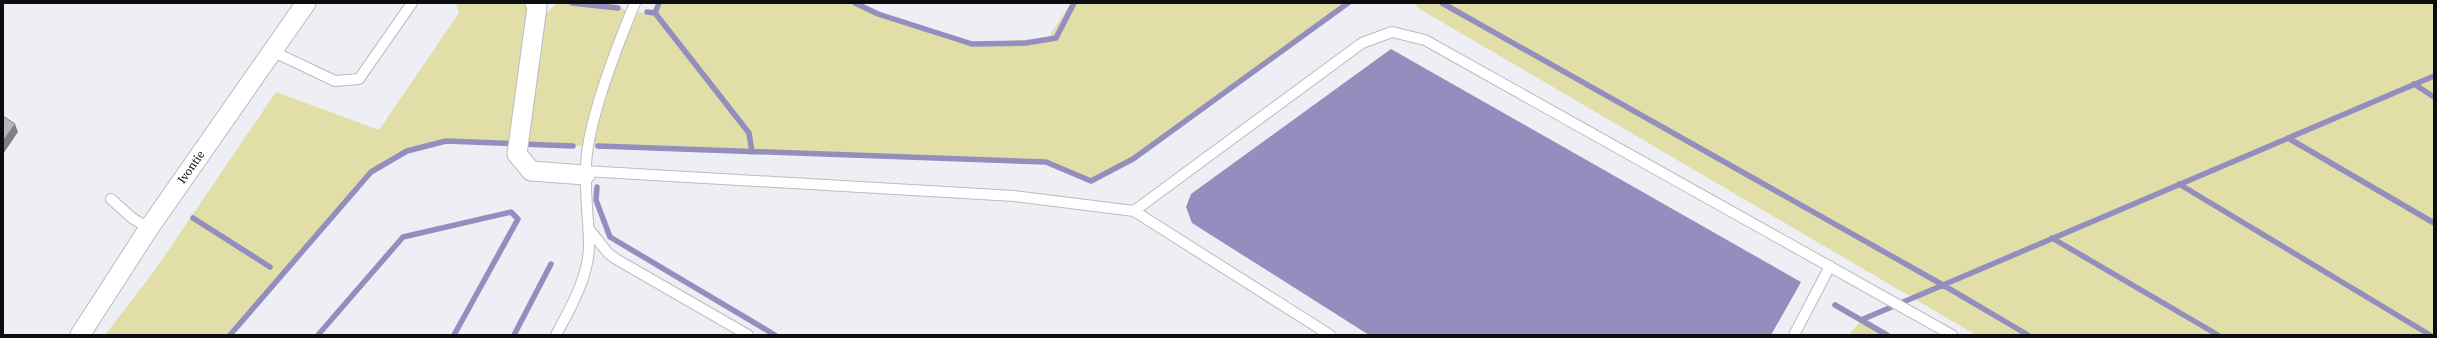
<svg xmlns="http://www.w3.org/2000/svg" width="2437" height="338" font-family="'Source Serif 4',serif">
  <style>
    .green { fill: #e1dea8 }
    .water { fill: #938ebe }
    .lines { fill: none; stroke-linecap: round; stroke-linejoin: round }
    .stream { stroke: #938ebe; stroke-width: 5.5 }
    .service-casing { stroke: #bbbbc1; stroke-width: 12 }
    .minor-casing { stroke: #bbbbc1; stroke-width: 21 }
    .service { stroke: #fff; stroke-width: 10 }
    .minor { stroke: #fff; stroke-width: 19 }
    .shaded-wall { fill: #818085 }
    .building { fill: #b8b7be; stroke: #818085 }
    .labels { text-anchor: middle; stroke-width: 3.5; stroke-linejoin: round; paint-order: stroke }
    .street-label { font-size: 12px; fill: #0d0d10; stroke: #fcfcfe }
  </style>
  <rect width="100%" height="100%" fill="#eeeef5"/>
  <path class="green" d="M456 3H522L543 17 557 3H613L628 12 655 13 659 3H855L878 14 972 44 1048 38 1071 3H1348L1133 159 1091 181 1045 162 446 141 407 151 371 172 230 335H105L155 270 276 92 379 130 459 13Z
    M1414 3H2434V335H1976L1418 8Z
    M1861 320 1887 335H1849Z"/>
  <path class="water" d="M1391 49 1801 282 1771 335H1369L1192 223 1186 207 1191 194Z"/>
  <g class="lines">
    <path class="stream" d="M572 3 618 8
      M855 3 878 14 972 44 1026 43 1056 38 1074 3
      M1442 3 1943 285 2028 335
      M647 12 655 13 749 133 752 152
      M655 13 659 3
      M2414 84 2434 97
      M2288 138 2434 223
      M598 146 1046 162 1091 181 1133 159 1348 3
      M2179 184 2430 335
      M597 187 596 200 610 237 775 335
      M193 218 270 267
      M2052 238 2218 335
      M1835 305 1887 335
      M1861 320 2434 76
      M230 335 371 172 407 151 446 141 573 146
      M318 335 403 237 511 212 518 219 454 335
      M514 335 551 264"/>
    <g class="service-casing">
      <path id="service" d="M272 51 335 81 359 79 412 3
        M585 171 1014 196 1134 211 1330 335
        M111 199 132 218 149 228
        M1134 211 1362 43 1392 32 1425 40 1952 335
        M588 228 608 253 616 259 748 335
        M556 335C570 309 588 278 589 247 589 215 583 186 587 153 593 107 617 46 635 3
        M1794 335 1830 266"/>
    </g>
    <g class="minor-casing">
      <path id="minor" d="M535 3 537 7 517 154 531 171 585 175
        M80 335 149 228 306 3"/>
    </g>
    <use href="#service" class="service"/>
    <use href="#minor" class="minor"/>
  </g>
  <path class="shaded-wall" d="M15 124 18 132 3 154V141Z"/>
  <path class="building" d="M3 116 15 124 3 141Z"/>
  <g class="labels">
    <g class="street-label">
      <text transform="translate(191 167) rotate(-55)" y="4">Ivontie</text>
    </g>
  </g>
  <rect width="2437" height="338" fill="none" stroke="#0d0d10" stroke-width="8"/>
</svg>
